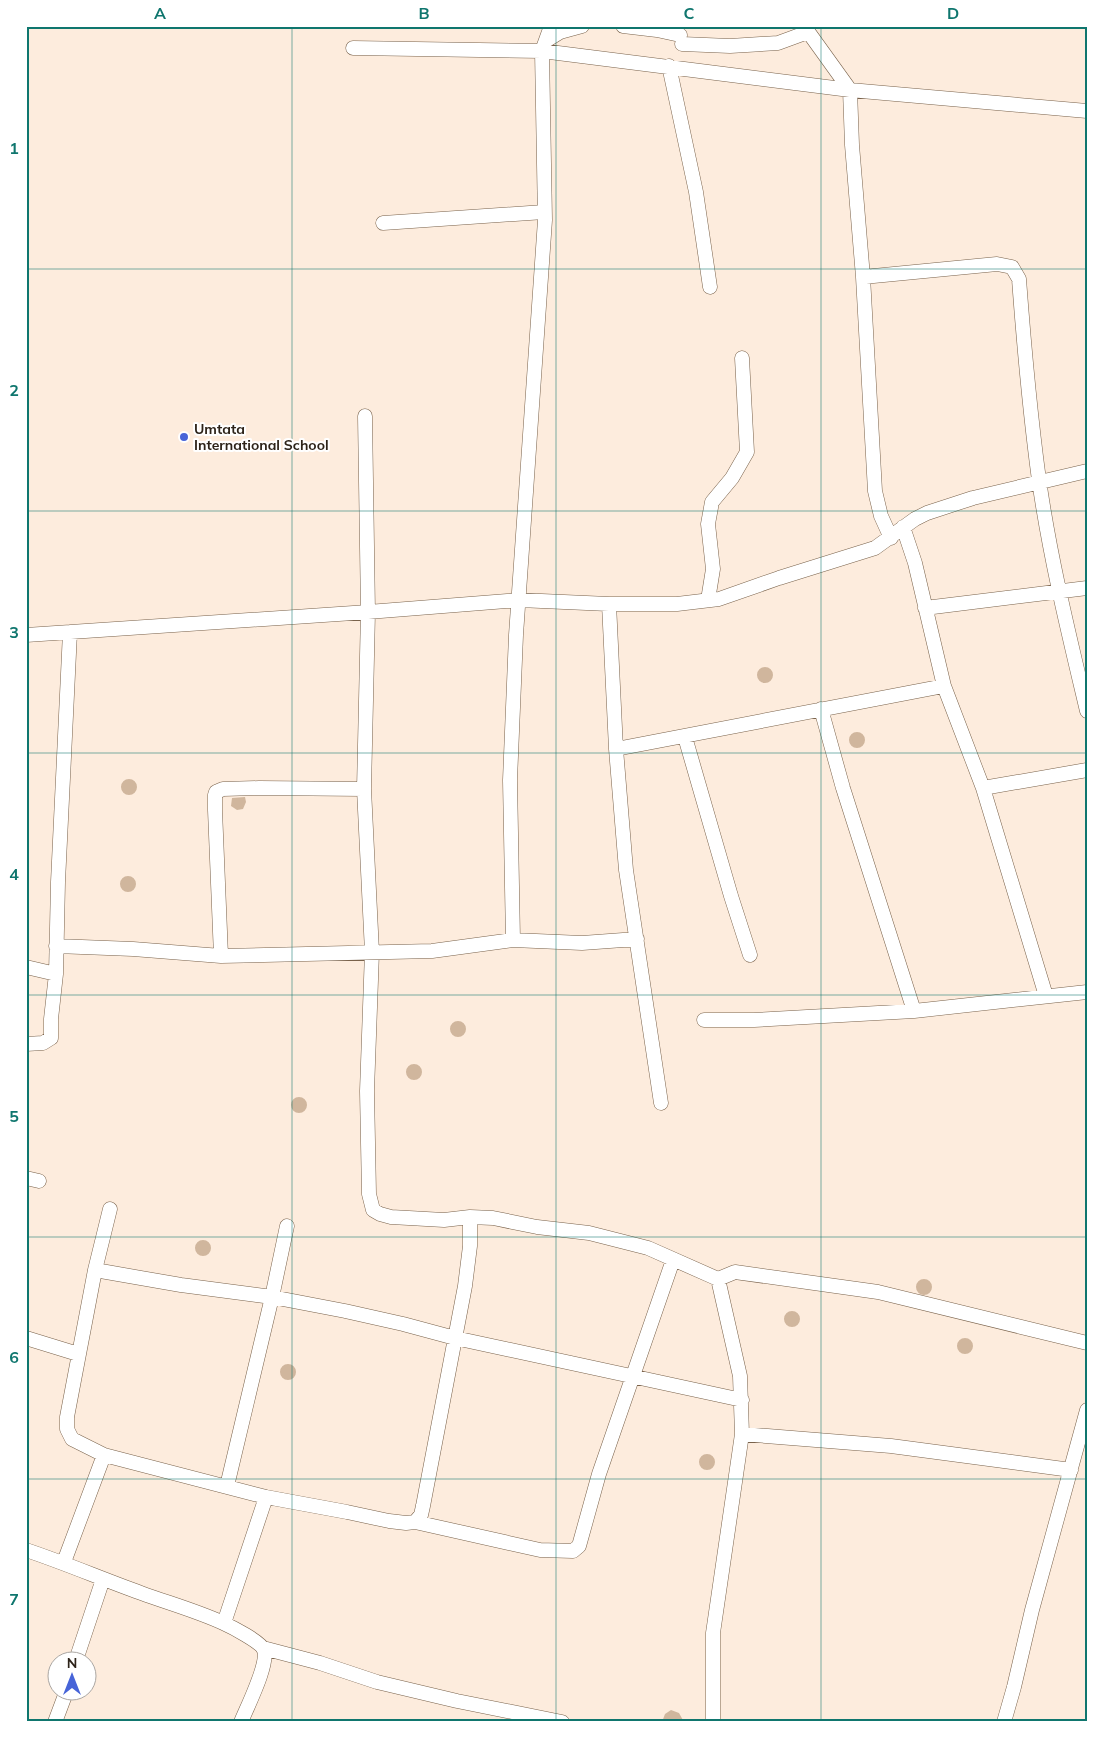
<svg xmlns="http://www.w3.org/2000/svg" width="1113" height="1748" font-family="Mulish,sans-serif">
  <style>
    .building { fill: #d0b69d }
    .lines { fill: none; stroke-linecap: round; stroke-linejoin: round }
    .street-casing { stroke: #79624b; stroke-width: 15 }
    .street { stroke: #fff; stroke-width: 14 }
    .grid { fill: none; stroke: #0f766e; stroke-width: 1; stroke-opacity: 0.55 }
    .poi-dot { fill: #4764d8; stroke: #fff; stroke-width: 2 }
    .labels { text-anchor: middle; stroke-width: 4; stroke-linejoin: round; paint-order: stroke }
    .poi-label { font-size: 14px; font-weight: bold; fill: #2d2319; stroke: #fff; text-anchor: start }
    .neatline { fill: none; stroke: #0f766e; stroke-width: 2 }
    .grid-label { font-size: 16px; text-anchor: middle; font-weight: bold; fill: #0f766e }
  </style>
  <rect width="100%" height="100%" fill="#fdecdd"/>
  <path class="building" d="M757 675a8 8 0 1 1 16 0a8 8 0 1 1-16 0Z
    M849 740a8 8 0 1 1 16 0a8 8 0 1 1-16 0Z
    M121 787a8 8 0 1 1 16 0a8 8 0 1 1-16 0Z
    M245 797 246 802 243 809 237 810 231 806 232 798Z
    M120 884a8 8 0 1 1 16 0a8 8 0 1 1-16 0Z
    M450 1029a8 8 0 1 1 16 0a8 8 0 1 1-16 0Z
    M406 1072a8 8 0 1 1 16 0a8 8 0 1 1-16 0Z
    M291 1105a8 8 0 1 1 16 0a8 8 0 1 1-16 0Z
    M195 1248a8 8 0 1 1 16 0a8 8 0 1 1-16 0Z
    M916 1287a8 8 0 1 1 16 0a8 8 0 1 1-16 0Z
    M784 1319a8 8 0 1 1 16 0a8 8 0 1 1-16 0Z
    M957 1346a8 8 0 1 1 16 0a8 8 0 1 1-16 0Z
    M280 1372a8 8 0 1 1 16 0a8 8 0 1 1-16 0Z
    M699 1462a8 8 0 1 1 16 0a8 8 0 1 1-16 0Z
    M671 1710 679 1713 684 1722H662L665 1714Z"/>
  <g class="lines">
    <g class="street-casing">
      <path id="street" d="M623 26 657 30 680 35
        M804 26 850 90 852 145 863 277 875 491 881 516 891 538
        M547 40 560 32 582 26
        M682 44 730 46 778 43 808 32
        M353 48 542 51 850 90 1087 111
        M669 66 696 192 710 287
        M383 223 544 212
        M863 277 997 264 1012 267 1019 279C1024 346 1030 413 1039 480 1050 558 1069 635 1087 711
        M365 416 368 612 364 789 372 952 367 1091 369 1194 373 1210 380 1214 391 1217 444 1220 470 1217 493 1218 537 1227 589 1233 648 1248 718 1279 735 1272 878 1292 1087 1343
        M903 527 915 563 944 686 983 788 1046 996
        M708 600 713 569 708 524 712 502 732 478 747 452 742 358
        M609 604 616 749 626 870 661 1103
        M925 608 1087 588
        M26 635 368 612 519 600 609 604H677L719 599 779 578 875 548 915 519 927 513 973 498 1087 471
        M821 709 843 788 914 1011
        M685 737 731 896 750 955
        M616 749 944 686
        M983 788 1087 770
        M513 940 510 780 516 635 545 220 542 51 551 26
        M56 946 133 949 221 956 432 951 513 940 582 943 637 939
        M221 956 215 810V795L216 792 223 789 259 788 364 789
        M26 967 56 974
        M704 1020H754L914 1011 1087 992
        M26 1044 43 1043 51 1038V1019L56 974 58 882 70 632
        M26 1178 39 1181
        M110 1209 95 1270 67 1417V1429L72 1439 104 1455 266 1497 347 1512 389 1521 406 1523 415 1522 540 1550 573 1551 579 1546 599 1474 673 1260
        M95 1270 181 1285 272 1297 345 1311 403 1324 455 1338 742 1400
        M26 1338 78 1354
        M742 1434 891 1446 1071 1470
        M227 1486 272 1297 287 1226
        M415 1522 421 1515 423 1506 465 1286 470 1246V1217
        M26 1550C65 1563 102 1579 141 1593 168 1603 197 1611 223 1623 232 1627 261 1642 264 1650 269 1664 247 1707 241 1722
        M64 1562 104 1455
        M224 1623 266 1497
        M263 1648 320 1663 377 1682 457 1701 562 1722
        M76 1660 103 1579
        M55 1722 67 1690
        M713 1722V1633L742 1434 740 1376 718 1279
        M1004 1722 1014 1687 1032 1610 1087 1410"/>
    </g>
    <use href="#street" class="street"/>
  </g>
  <path class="grid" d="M292 26V1722M556 26V1722M821 26V1722M26 269H1087M26 511H1087M26 753H1087M26 995H1087M26 1237H1087M26 1479H1087"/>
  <circle class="poi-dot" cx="184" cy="437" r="5"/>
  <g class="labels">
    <g class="poi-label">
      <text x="194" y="434">Umtata<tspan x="194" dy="16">International School</tspan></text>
    </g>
  </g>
  <rect width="1113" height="1748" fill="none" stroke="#ffffff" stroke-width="55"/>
  <g transform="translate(72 1676)"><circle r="24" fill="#ffffff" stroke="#aba7a3"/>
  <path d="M0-4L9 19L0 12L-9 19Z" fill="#4764d8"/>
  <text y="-8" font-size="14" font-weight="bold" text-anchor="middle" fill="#2d2319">N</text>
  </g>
  <rect x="28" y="28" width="1058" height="1692" class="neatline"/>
  <g class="grid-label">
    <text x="160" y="19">A</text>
    <text x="424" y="19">B</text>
    <text x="689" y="19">C</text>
    <text x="953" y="19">D</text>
    <text x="14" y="154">1</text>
    <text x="14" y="396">2</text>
    <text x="14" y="638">3</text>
    <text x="14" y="880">4</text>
    <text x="14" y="1122">5</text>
    <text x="14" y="1363">6</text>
    <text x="14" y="1605">7</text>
  </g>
</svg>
